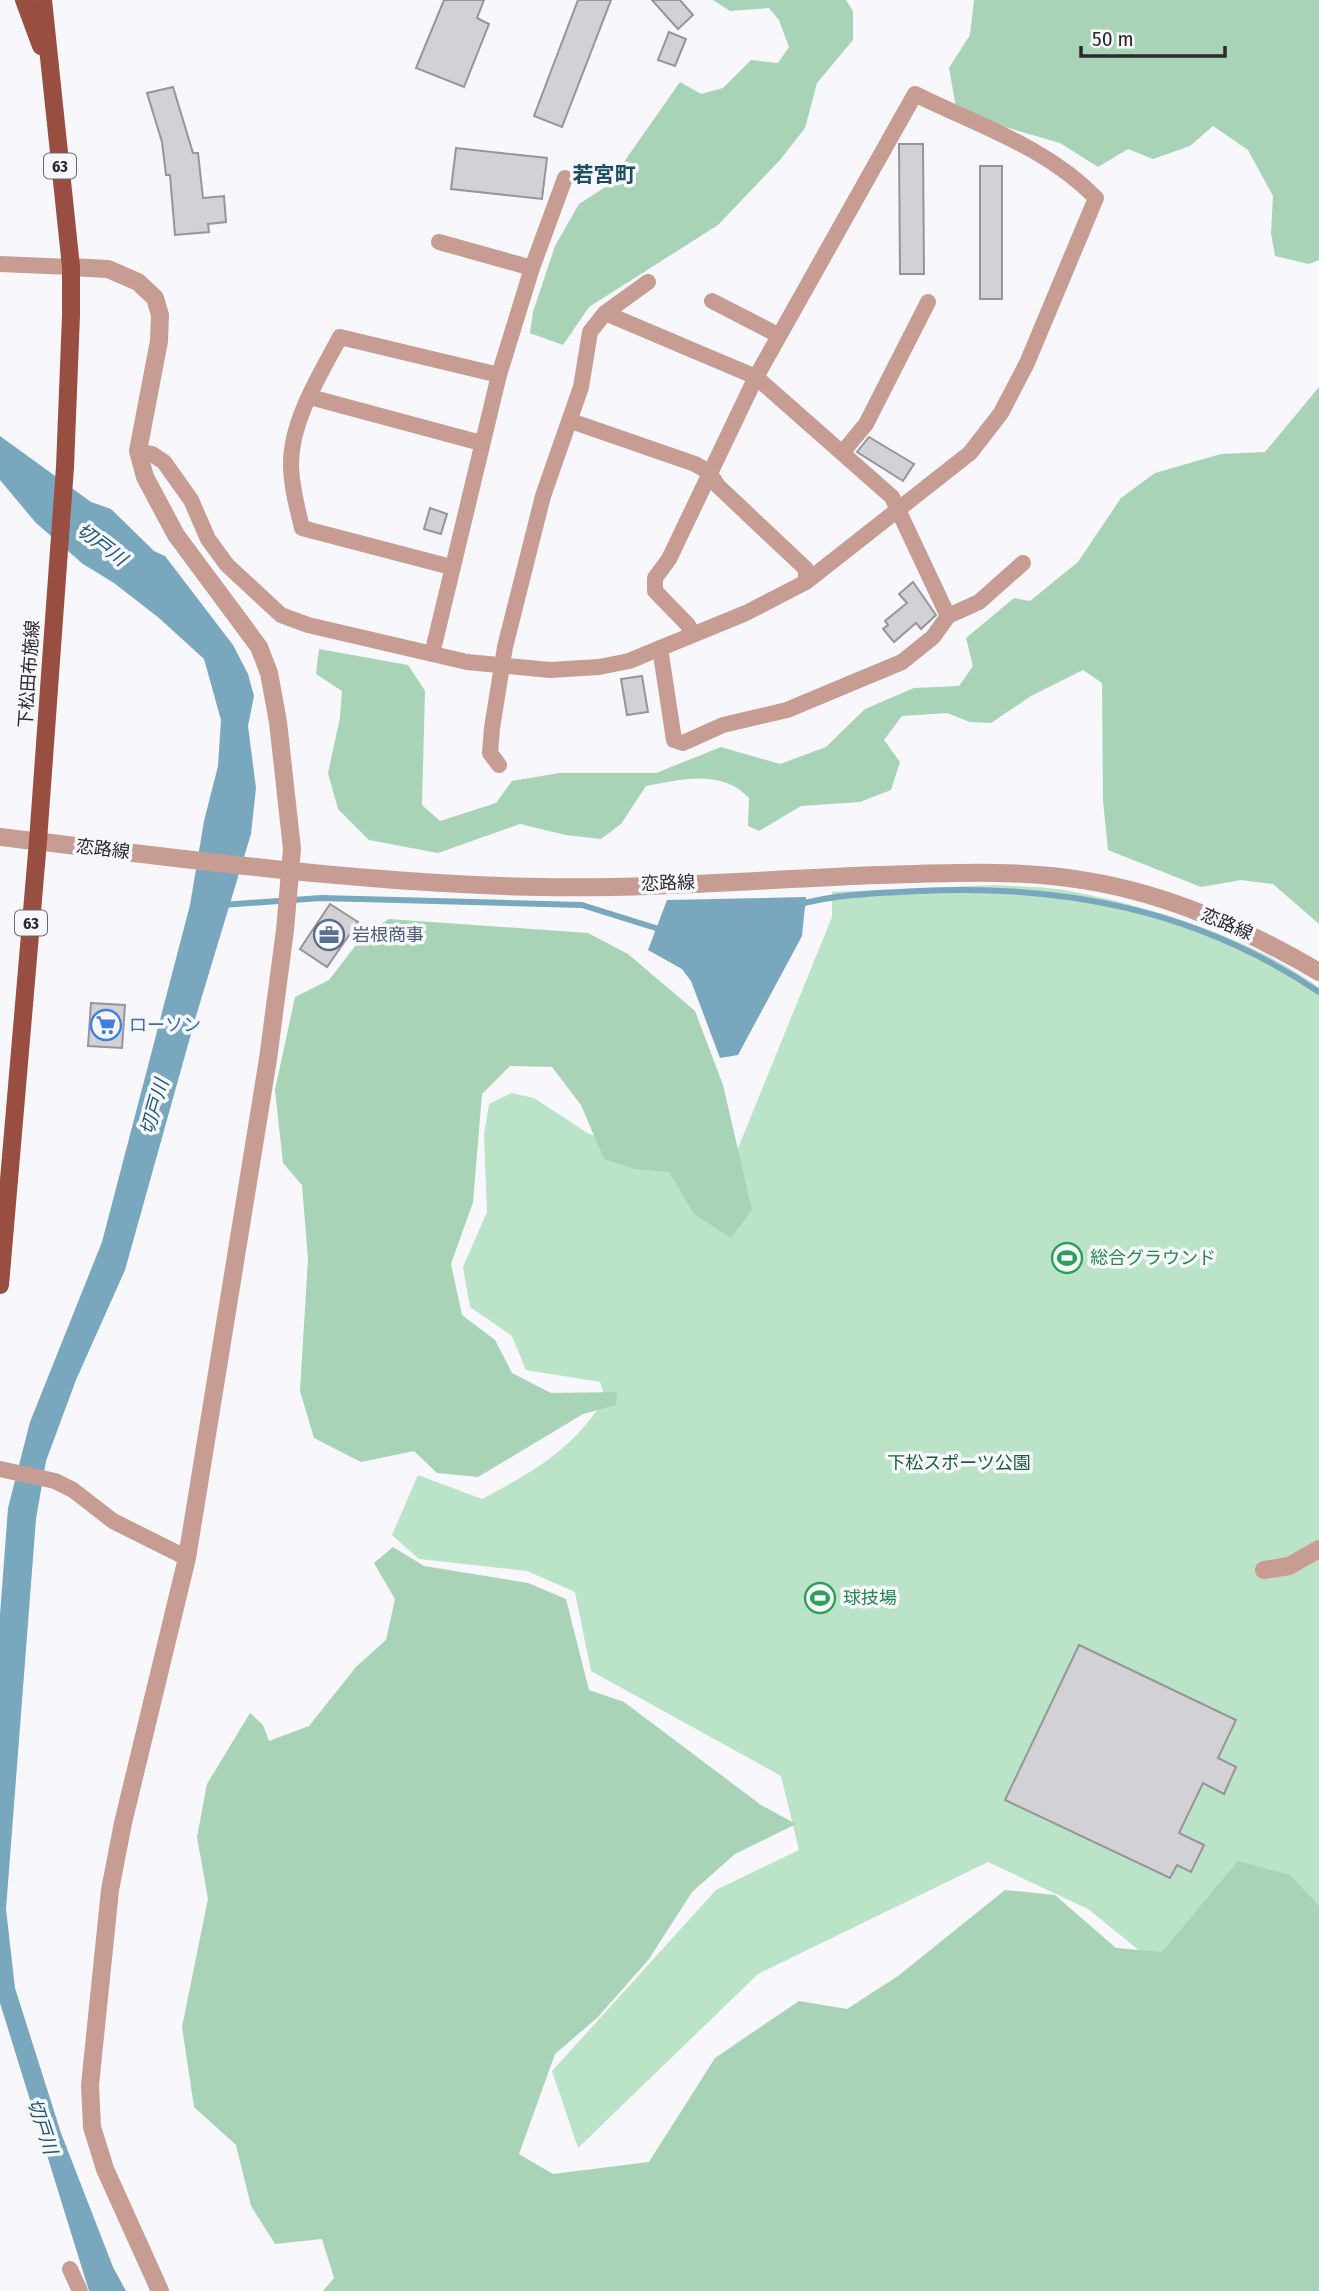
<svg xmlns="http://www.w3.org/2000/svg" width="1319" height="2291" font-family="'Fira Sans Condensed','Noto Sans JP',sans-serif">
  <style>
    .green { fill: #bae3c8 }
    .forest { fill: #a9d3b7 }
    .water { fill: #79a8be }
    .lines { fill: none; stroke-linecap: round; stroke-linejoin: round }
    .stream { stroke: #79a8be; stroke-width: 6 }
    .building { fill: #d2d1d6; stroke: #969599; stroke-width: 2 }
    .minor { stroke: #c79c93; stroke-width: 16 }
    .tertiary { stroke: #c79c93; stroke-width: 18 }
    .primary { stroke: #984e40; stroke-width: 18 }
    .labels { text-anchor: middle; stroke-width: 7; stroke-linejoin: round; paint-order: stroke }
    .shield { fill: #f7f7fc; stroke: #68686a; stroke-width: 2 }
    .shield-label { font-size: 16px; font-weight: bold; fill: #2a2a2c }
    .street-label { font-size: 18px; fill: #2a2a2c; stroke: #f7f7fc }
    .service-label { font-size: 18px; fill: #4e5e75; stroke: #f7f7fc; text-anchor: start }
    .shop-label { font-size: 18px; fill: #366cbe; stroke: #f7f7fc; text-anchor: start }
    .leisure-label { font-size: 18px; fill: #27864d; stroke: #f7f7fc; text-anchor: start }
    .park-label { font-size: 18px; fill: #1a5d3a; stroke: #f7f7fc }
    .water-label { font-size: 19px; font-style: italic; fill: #1e5a72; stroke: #f7f7fc }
    .quarter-label { font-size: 21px; font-weight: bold; fill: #1d4e60; stroke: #f7f7fc }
  </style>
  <rect width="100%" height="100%" fill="#f7f7fc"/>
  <path class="green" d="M994 885C1019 887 1045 886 1069 891 1150 906 1253 938 1319 988V1909L1161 1968 1088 1909 988 1862 758 1974 578 2148 552 2071 716 1890 799 1850 781 1776 591 1671 575 1592 527 1571 419 1559 392 1535 418 1475 482 1499C534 1471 573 1450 605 1398L600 1382 526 1370 512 1336 470 1307 463 1267 487 1212 484 1134 489 1104 511 1093 534 1098 589 1134 730 1168 832 917V892Z"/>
  <path class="forest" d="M713 0H846L853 11V40L817 83 805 128 780 160 718 225 589 307 563 345 530 333 533 312 555 246 579 204 607 186 680 82 701 94 723 88 751 60 778 63 789 47 779 20 769 8 730 11Z
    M974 0H1319V260L1309 264 1275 256 1271 233 1273 196 1248 150 1213 126 1190 146 1153 159 1128 149 1098 167 1060 143 957 113 949 68 970 35Z
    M1319 387V924L1273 884 1241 880 1201 887 1108 850 1103 801 1102 683 1083 670 1031 696 991 723 970 722 947 713 902 716 884 740 900 762 891 790 860 802 801 806 759 831 748 826 749 798C722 769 682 779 646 786L621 824 601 839 566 835 520 824 438 853 369 840 338 809 328 773 340 718 342 691 316 674 319 649 408 665 425 691 422 805 440 821 496 803 512 781 559 773H656L721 747 780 764 826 747 865 709 914 688 959 686 973 666 966 638 1014 598 1030 601 1078 562 1121 498 1155 473 1221 454 1265 452Z
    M389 919 588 933 628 954 695 1011 723 1085 752 1210 731 1238 694 1214 669 1172 635 1169 604 1159 581 1105 552 1067 510 1066 482 1094 473 1202 451 1264 462 1315 495 1340 512 1373 551 1393 617 1392 616 1405 583 1414 478 1477 437 1473 414 1451 361 1462 314 1438 300 1391 308 1259 302 1185 283 1163 275 1090 295 997 329 980 363 936Z
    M393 1547 424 1566 528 1583 566 1599 589 1690 624 1702 761 1805 796 1824 735 1854 692 1892 649 1959 598 2017 555 2054 519 2154 553 2174 649 2162 715 2058 799 2001 847 2009 898 1976 1005 1890 1055 1895 1116 1948 1162 1952 1238 1861 1290 1875 1319 1906V2291H323L334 2278 322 2239 275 2244 251 2206 236 2145 194 2107 182 2027 208 1899 197 1837 207 1784 250 1713 263 1725 269 1741 309 1726 356 1667 386 1640 395 1599 374 1563Z"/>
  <path class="water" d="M0 436 91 502 111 509 154 551 165 556 233 645 248 674 254 696 248 726 256 788 251 834 196 1016 125 1270 76 1380 46 1461 36 1519 6 1909 15 1988 61 2133 113 2267 126 2291H89L0 2003V1615L8 1508 30 1422 102 1242 190 905 204 821 218 766 221 720 204 659 159 618 114 583 83 564 36 523 0 480Z
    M806 897 802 936 738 1055 720 1058 691 981 682 969 648 950 667 900Z"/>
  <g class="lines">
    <path class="stream" d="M222 905 321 898 582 905 662 930
      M797 905C838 894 877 893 919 891 1064 884 1197 910 1319 992"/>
  </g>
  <path class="building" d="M444 0H484L477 18 489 24 464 87 416 68Z
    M578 0H611L562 127 534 116Z
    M652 0H680L693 15 678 29Z
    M669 32 686 39 675 66 658 60Z
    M173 87 193 153H198L203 198 224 196 226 222 208 224 209 232 175 235 170 175H166L162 142 147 93Z
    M899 144H923L924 274H900Z
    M456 148 547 158 542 199 451 189Z
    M980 166H1002V299H980Z
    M869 437 914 464 903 481 857 452Z
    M430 508 447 514 441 534 424 529Z
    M913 582 936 615 921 629 916 623 894 642 883 629 888 625 885 621 907 603 899 594Z
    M642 676 648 712 627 715 621 679Z
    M330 904 358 922 327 967 300 949Z
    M91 1003 125 1005 122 1048 88 1046Z
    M1079 1645 1236 1720 1218 1758 1236 1767 1224 1794 1203 1783 1179 1833 1204 1845 1191 1872 1177 1865 1170 1878 1005 1800Z"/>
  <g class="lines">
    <path class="minor" d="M439 242 532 268
      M0 264 71 267
      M712 301 778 335
      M605 313 756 377 892 497 948 616
      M310 397 481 443
      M571 421 695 464 709 472 718 486 806 569V582
      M138 451 152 454 164 462 191 500 208 539 227 565 281 615 308 625 467 662 550 670 599 667 629 661 746 613 806 582 970 453 1001 413 1027 363 1096 198C1045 146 979 126 915 94L756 377 669 559 655 578V591L688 625 692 634
      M842 453 866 424 928 302
      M451 567 302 528C297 507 291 485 291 464 291 420 320 375 340 337L499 375
      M660 648 674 740 683 743 723 725 787 710 902 662 933 637 948 616 979 602 1023 563
      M432 654 499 375 532 268 565 178
      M499 765 490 753 492 728 505 647 543 496 581 387 590 332 605 313 648 282
      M0 1469 55 1481 73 1490 113 1521 187 1558
      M70 2269 80 2291"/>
    <path class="tertiary" d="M71 267 108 269 138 282 155 298 160 315 159 341 138 451 145 477 176 535 259 647 269 673 278 722 292 849 285 930 268 1059 187 1558 123 1823 110 1890 90 2085 92 2127 105 2169 160 2291
      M0 837C181 858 361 884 543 887 655 889 768 879 880 875 950 873 1019 869 1088 881 1172 895 1247 930 1319 972
      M1264 1570 1289 1566 1319 1549"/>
    <path class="primary" d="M24 0 41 46
      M0 1285 38 841 65 467 71 315V267L43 0"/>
  </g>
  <defs>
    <g id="office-ring" transform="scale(1.575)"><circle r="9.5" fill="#f7f7fc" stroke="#5c6f8a" stroke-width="1.5"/><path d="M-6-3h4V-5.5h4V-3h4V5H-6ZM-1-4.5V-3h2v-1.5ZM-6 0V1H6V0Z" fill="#5c6f8a"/></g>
    <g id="supermarket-ring" transform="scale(1.575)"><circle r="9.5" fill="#f7f7fc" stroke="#3f7fe0" stroke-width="1.5"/><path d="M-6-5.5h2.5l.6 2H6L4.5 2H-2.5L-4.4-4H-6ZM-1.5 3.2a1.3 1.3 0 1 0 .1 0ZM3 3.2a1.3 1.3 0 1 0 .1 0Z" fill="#3f7fe0"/></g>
    <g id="stadium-ring" transform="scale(1.575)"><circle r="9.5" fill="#f7f7fc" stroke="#2e9e5b" stroke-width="1.5"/><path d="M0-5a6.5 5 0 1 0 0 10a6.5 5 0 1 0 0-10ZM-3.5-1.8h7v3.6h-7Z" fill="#2e9e5b"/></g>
  </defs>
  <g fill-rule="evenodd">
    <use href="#office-ring" x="329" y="935"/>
    <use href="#supermarket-ring" x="106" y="1025"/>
    <use href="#stadium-ring" x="1067" y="1258"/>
    <use href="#stadium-ring" x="820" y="1598"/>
  </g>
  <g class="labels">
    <g class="shield">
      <rect x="44" y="153.5" width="32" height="25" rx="5"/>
      <rect x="15" y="910.5" width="32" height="25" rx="5"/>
    </g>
    <g class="shield-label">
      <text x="60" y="172">63</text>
      <text x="31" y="929">63</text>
    </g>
    <g class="street-label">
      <text transform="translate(29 674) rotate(-86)" y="6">下松田布施線</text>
      <text transform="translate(103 849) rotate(7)" y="6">恋路線</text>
      <text transform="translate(668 883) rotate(-2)" y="6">恋路線</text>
      <text transform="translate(1227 924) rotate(23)" y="6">恋路線</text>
    </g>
    <g class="service-label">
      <text x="352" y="941">岩根商事</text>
    </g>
    <g class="shop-label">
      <text x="129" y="1031">ローソン</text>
    </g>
    <g class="leisure-label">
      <text x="1090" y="1264">総合グラウンド</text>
      <text x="843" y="1604">球技場</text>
    </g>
    <g class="park-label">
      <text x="959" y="1469">下松スポーツ公園</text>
    </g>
    <g class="water-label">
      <text transform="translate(102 544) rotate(37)" y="7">切戸川</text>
      <text transform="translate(154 1107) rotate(-74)" y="7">切戸川</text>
      <text transform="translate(43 2126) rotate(72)" y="7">切戸川</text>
    </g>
    <g class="quarter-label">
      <text x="604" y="182">若宮町</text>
    </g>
  </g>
  <path d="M1081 46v10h144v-10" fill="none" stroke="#2a2a2c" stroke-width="3.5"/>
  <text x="1092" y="46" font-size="21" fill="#2a2a2c" stroke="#f7f7fc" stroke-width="5" paint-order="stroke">50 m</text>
</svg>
